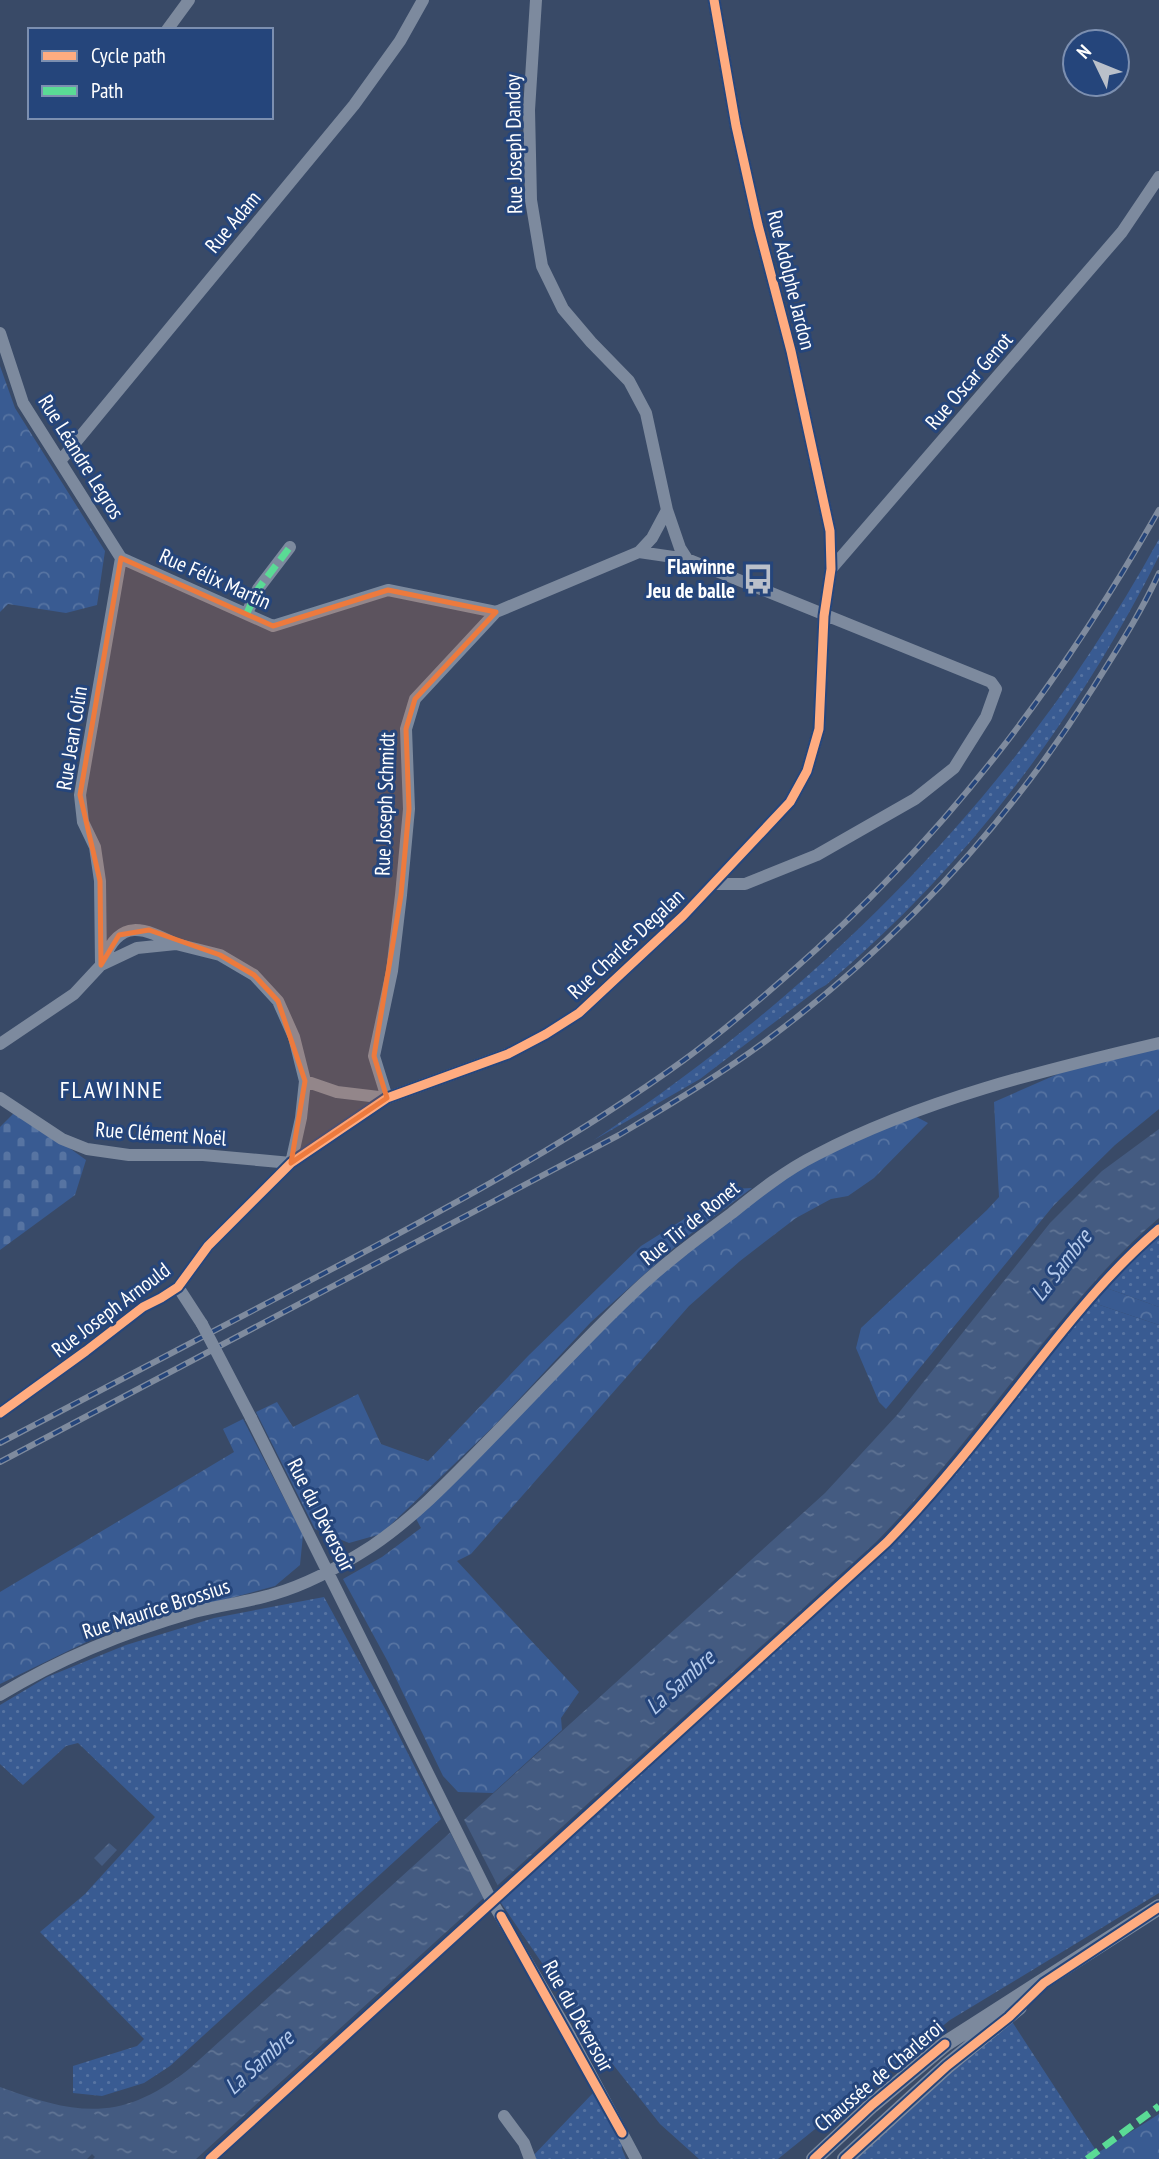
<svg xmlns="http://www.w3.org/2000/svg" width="1159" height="2159" font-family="'PT Sans Narrow',sans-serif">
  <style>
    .grass { fill: url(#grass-dots) }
    .forest { fill: url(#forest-crowns) }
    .cemetery { fill: url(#cemetery-stones) }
    .water { fill: url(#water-ripples) }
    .pier { fill: #394a67 }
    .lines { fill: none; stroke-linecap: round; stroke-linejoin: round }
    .minor { stroke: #7d8a9e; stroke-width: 12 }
    .major { stroke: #7c899d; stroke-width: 16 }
    .rail-casing { stroke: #7f8b9e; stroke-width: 6 }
    .rail { stroke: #25457b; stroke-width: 3.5; stroke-dasharray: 10; stroke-linecap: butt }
    .minor-bridge { stroke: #7d8a9e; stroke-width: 12 }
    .quiet { stroke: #5adb95; stroke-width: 7; stroke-dasharray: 14 7; stroke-linecap: butt }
    .cycleway-casing { stroke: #25457b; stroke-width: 13 }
    .cycleway { stroke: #ffac80; stroke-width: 9 }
    .marked { fill: #ed7a3d; fill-opacity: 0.2; stroke: #ed7a3d; stroke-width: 5; stroke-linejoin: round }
    .labels { text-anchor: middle; stroke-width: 6; stroke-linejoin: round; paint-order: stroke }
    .street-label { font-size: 21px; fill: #fff; stroke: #25457b }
    .poi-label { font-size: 21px; font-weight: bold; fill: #fff; stroke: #25457b; text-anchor: end }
    .water-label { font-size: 23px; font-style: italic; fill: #b4caec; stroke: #25457b }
    .quarter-label { font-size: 24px; letter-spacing: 2px; fill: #fff; stroke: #25457b }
  </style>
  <defs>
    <pattern id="grass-dots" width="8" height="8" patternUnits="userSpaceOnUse" patternTransform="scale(1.75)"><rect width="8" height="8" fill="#395b92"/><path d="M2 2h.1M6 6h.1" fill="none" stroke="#5774a2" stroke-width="1.8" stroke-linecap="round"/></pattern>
    <pattern id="forest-crowns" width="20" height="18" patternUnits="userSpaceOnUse" patternTransform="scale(1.75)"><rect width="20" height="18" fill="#395b92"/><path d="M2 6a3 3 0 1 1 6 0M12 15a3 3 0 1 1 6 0" fill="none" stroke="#5774a2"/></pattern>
    <pattern id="cemetery-stones" width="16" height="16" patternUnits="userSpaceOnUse" patternTransform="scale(1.75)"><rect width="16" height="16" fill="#395b92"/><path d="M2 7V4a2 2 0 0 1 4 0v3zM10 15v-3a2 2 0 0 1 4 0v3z" fill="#5774a2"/></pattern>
    <pattern id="water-ripples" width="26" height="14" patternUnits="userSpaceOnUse" patternTransform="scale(1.75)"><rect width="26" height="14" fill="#445b81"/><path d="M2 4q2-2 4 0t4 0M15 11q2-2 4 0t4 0" fill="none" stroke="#607494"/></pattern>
  </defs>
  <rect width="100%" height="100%" fill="#394a67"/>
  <path class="grass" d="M1159 539V556C1077 719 966 867 826 985L817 990 700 1079 594 1140C829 983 1022 788 1159 539Z
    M1159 1232V1307L1101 1286 1156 1234Z
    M1088 1301 1159 1325V1893L950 2020 778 2159H699L660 2124 600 2048 497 1897 928 1500Z
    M324 1597 388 1714 441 1819 170 2066 144 2083 102 2096 73 2093V2066L137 2046 144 2039 40 1932 85 1894 155 1817 78 1743 66 1746 23 1785 0 1764V1705L47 1677 126 1645 214 1618Z
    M1009 2017 1097 2152 1088 2159H845Z
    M593 2093 622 2137V2149L626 2159H530Z"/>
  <path class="forest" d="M0 366 15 408 105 551 97 605 66 613 8 604 0 612Z
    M1159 1043V1109L1115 1145 1054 1205 886 1409 879 1402 856 1348 861 1328 987 1210 999 1197 994 1102 1092 1059Z
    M911 1114 928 1123 874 1178 848 1196 831 1199 796 1218 740 1261 689 1306 471 1554 457 1561 579 1692 561 1718 562 1730 493 1793 458 1792 443 1776 388 1662 343 1579 382 1557 421 1528 413 1513 633 1293 812 1157Z
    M752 1188 685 1238 591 1322 494 1426 381 1534 349 1543 315 1529 256 1412 277 1402 293 1427 358 1394 381 1444 428 1461 528 1356 641 1246 732 1189Z
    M1101 1286 1159 1307V1325L1088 1301Z
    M243 1419 303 1535 300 1565 275 1586 109 1631 0 1684V1592L234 1452 223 1429Z
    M1159 2114V2159H1088Z"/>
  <path class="cemetery" d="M17 1110 86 1160 75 1195 0 1250V1127Z"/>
  <path class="water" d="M1159 1129V1218C1109 1260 1068 1312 1027 1363 978 1424 931 1486 876 1542L196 2159H93L95 2157 92 2154 87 2159H0V2087C77 2115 121 2123 189 2069L825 1493 897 1415 1050 1223 1102 1171Z
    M109 1843 117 1850 102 1866 94 1858Z"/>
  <path class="pier" d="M462 1816 500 1890 486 1902 448 1828Z"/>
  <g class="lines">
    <path class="minor" d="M536 0 529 110 531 200 542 266 563 309 591 342 629 381 646 413 667 510 680 548 687 559 991 682 996 689 986 717 954 768 915 799 817 855 745 884H714
      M167 30 189 0
      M0 333 23 403 121 558
      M61 460 354 105 400 41 423 0
      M639 552 687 559
      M121 558 273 626 388 590 496 612
      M831 569 1122 232 1159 177
      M247 613 258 589 290 547
      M104 959C120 918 144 928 176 944
      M101 965 100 881 95 847 83 822 80 795 121 558
      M0 1044 74 994 101 965 137 948 176 944 220 955 254 975 278 1001 294 1037 305 1081 301 1118 291 1163
      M305 1081 337 1092 387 1098
      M0 1098 62 1139 87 1149 129 1155H203L291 1163
      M387 1098 374 1056 392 971 401 895 409 809 406 729 415 699 496 612 639 552 652 538 667 510
      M178 1287 202 1324
      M0 1413 86 1351 143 1307 161 1298 178 1287 208 1246 291 1163 387 1098 508 1054 546 1034 579 1013 683 916 790 802 807 771 819 729 824 616 831 569 830 531 791 351 758 225 736 126 714 0
      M251 1418 491 1900 566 2028 636 2159
      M0 1695C59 1659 128 1631 194 1612 221 1605 248 1602 274 1594 309 1584 341 1566 372 1546 415 1517 452 1478 488 1441 536 1392 582 1342 631 1295 662 1265 697 1239 732 1213 758 1192 786 1170 816 1155 921 1100 1044 1070 1159 1043
      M504 2116 524 2143 530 2159"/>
    <path class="major" d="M814 2159 872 2105 945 2044 1159 1907
      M845 2159 947 2066 1019 2007"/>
    <g class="rail-casing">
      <path id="rail" d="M0 1443C117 1381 234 1321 351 1259 466 1198 579 1136 684 1060 721 1033 756 1003 790 973 944 838 1058 688 1159 510
        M0 1462 619 1135C669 1105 720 1075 767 1040 896 944 1007 825 1093 688 1116 651 1141 613 1159 573"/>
    </g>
    <use href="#rail" class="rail"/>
    <path class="minor-bridge" d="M202 1324 251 1418"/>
    <path class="quiet" d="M247 613 258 589 290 547
      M1087 2159 1159 2106"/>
    <g class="cycleway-casing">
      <path id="cycleway" d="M0 1413 86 1351 143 1307 161 1298 178 1287 208 1246 291 1163 387 1098 508 1054 546 1034 579 1013 683 916 790 802 807 771 819 729 824 616 831 569 830 531 791 351 758 225 736 126 714 0
        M501 1916 622 2133
        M210 2159 887 1542C941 1486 989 1424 1037 1363 1075 1315 1113 1268 1159 1229
        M814 2159 872 2105 945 2044
        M845 2159 947 2066 1009 2017 1044 1983 1159 1907"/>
    </g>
    <use href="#cycleway" class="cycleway"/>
  </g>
  <path class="marked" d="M121 558 273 626 388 590 496 612 415 699 406 729 409 809 401 895 374 1056 387 1098 291 1163 305 1081 278 1001 254 975 220 955 149 930 119 935 101 965 100 881 80 795Z"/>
  <defs>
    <g id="bus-bare" transform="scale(2.415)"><path d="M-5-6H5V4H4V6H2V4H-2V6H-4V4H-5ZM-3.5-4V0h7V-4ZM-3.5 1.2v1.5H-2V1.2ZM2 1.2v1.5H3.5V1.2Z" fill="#bac0ca" stroke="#25457b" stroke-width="2.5" paint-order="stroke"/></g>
  </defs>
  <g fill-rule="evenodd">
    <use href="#bus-bare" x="758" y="579"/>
  </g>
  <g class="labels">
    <g class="street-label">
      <text transform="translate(514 144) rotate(-91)" y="7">Rue Joseph Dandoy</text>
      <text transform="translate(233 222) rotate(-50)" y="7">Rue Adam</text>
      <text transform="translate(791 280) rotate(76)" y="7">Rue Adolphe Jardon</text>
      <text transform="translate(969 381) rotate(-49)" y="7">Rue Oscar Genot</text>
      <text transform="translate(81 457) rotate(58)" y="7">Rue Léandre Legros</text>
      <text transform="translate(215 579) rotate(24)" y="7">Rue Félix Martin</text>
      <text transform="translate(72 738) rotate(-81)" y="7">Rue Jean Colin</text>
      <text transform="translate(385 804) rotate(-88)" y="7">Rue Joseph Schmidt</text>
      <text transform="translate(626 944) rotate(-43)" y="7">Rue Charles Degalan</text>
      <text transform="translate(161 1134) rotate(4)" y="7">Rue Clément Noël</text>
      <text transform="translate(690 1223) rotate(-39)" y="7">Rue Tir de Ronet</text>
      <text transform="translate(111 1310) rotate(-37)" y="7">Rue Joseph Arnould</text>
      <text transform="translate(321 1515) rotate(63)" y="7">Rue du Déversoir</text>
      <text transform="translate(156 1609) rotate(-18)" y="7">Rue Maurice Brossius</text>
      <text transform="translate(578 2016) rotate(61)" y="7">Rue du Déversoir</text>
      <text transform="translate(879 2076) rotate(-40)" y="7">Chaussée de Charleroi</text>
    </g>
    <g class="poi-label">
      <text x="735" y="574">Flawinne<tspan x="735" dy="24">Jeu de balle</tspan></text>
    </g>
    <g class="water-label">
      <text transform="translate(1061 1265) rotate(-52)" y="8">La Sambre</text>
      <text transform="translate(680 1682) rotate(-42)" y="8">La Sambre</text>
      <text transform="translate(259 2062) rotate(-42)" y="8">La Sambre</text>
    </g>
    <g class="quarter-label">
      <text x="112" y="1098">FLAWINNE</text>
    </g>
  </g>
  <rect x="28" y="28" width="245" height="91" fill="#25457b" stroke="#7c8fb0" stroke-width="2"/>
  <rect x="42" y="51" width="35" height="10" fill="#ffac80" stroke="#7c8fb0" stroke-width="2"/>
  <text x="91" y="63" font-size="21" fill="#ffffff">Cycle path</text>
  <rect x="42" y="86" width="35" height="10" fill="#5adb95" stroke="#7c8fb0" stroke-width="2"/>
  <text x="91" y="98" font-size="21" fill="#ffffff">Path</text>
  <g transform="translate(1096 63) rotate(313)"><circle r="33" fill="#25457b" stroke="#7c8fb0" stroke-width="2"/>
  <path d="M0-5L12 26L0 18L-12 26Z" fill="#bac0ca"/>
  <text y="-10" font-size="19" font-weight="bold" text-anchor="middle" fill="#ffffff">N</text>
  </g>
</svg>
